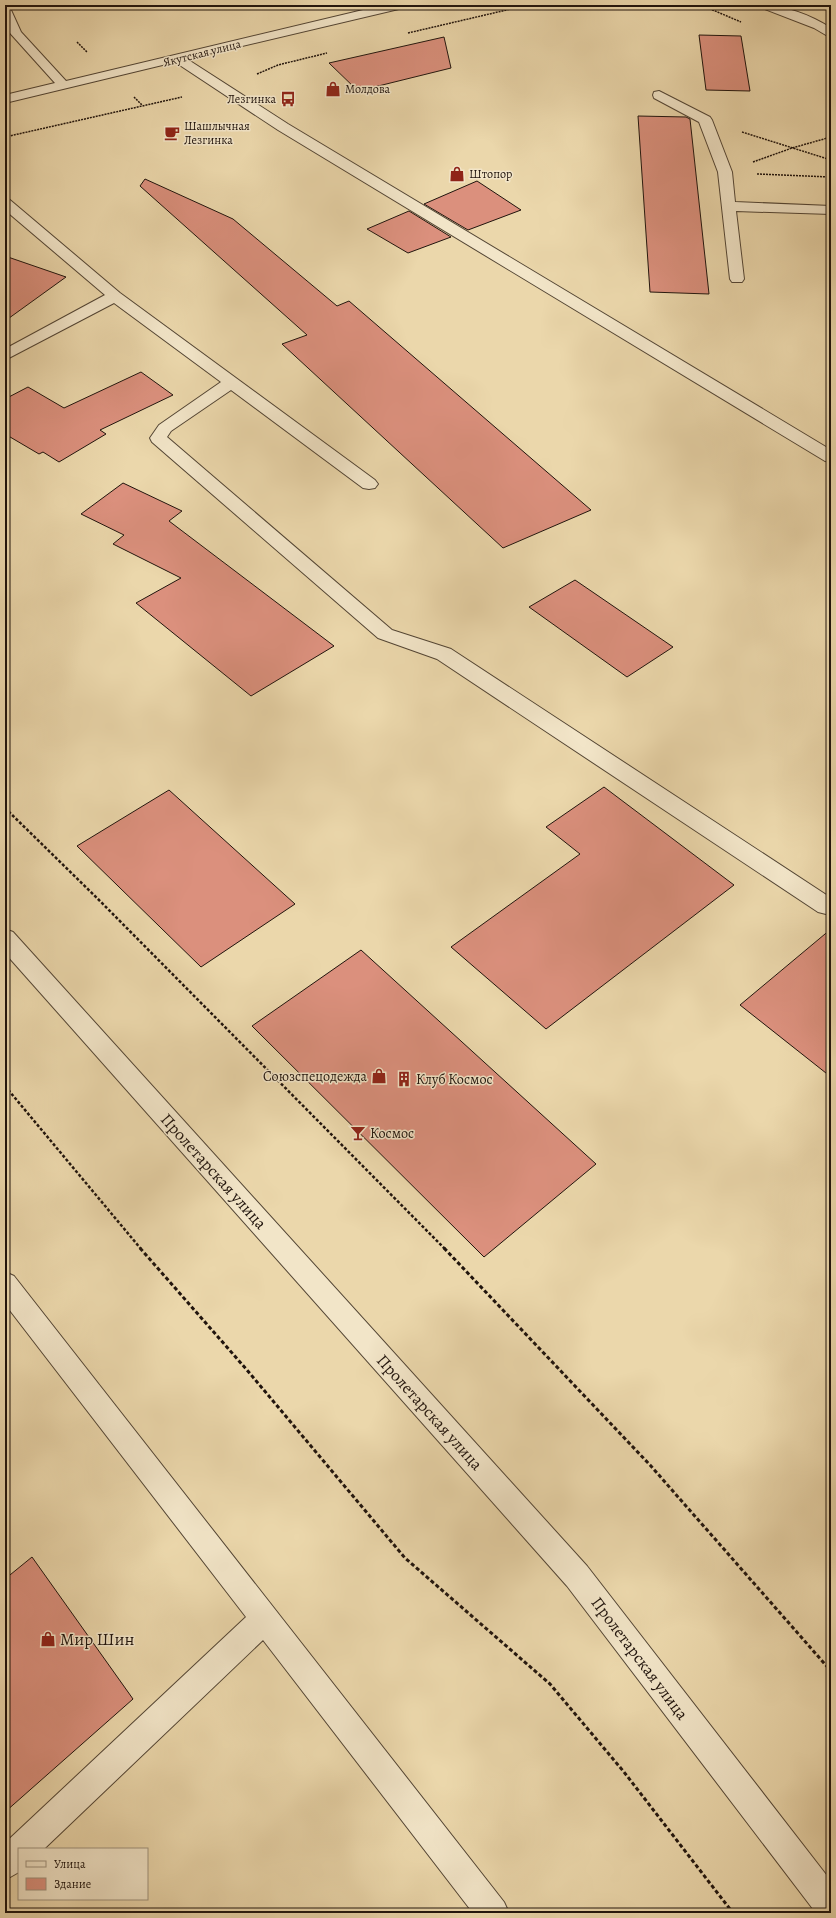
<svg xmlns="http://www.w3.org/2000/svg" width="836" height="1918" font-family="Alegreya,serif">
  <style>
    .building { fill: #db907d; stroke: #20140d }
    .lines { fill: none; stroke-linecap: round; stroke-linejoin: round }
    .minor-casing { stroke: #534534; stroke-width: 2 }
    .path-far2 { stroke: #20140d; stroke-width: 1.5; stroke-dasharray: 2 1; stroke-linecap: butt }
    .path-far1 { stroke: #20140d; stroke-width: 2.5; stroke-dasharray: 3 2; stroke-linecap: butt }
    .path { stroke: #20140d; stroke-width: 3; stroke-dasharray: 4 2.5; stroke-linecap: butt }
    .minor { fill: #f2e5c8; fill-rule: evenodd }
    .labels { text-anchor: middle; stroke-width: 3; stroke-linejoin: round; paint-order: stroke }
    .far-street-label { font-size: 12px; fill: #20140d; stroke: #f2e5c8 }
    .far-poi-label { font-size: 12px; fill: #20140d; stroke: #f2e5c8; text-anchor: start }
    .poi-label { font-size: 14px; fill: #20140d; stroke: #f2e5c8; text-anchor: start }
    .near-street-label { font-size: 17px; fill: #20140d; stroke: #f2e5c8 }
    .near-poi-label { font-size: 17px; fill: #20140d; stroke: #f2e5c8; text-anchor: start }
  </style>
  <rect width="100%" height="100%" fill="#ebd7ab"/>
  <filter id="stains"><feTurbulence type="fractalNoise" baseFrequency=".005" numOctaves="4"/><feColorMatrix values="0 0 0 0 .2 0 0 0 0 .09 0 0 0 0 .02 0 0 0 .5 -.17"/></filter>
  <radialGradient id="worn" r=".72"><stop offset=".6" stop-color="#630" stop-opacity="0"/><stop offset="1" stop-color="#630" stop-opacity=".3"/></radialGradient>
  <path class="building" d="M699 35 741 36 750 91 706 90Z
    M444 37 451 68 358 91 329 63Z
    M638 116 686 117 690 119 709 294 650 292Z
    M145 179 233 219 337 306 349 301 591 510 503 548 282 344 307 335 140 186Z
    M477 181 521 210 468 230 424 204Z
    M409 211 451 237 408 253 367 229Z
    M5 256 66 277 5 321Z
    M141 372 173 395 100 430 106 434 59 462 43 452 39 454 5 434V399L28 387 64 408Z
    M123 483 182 511 169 521 334 646 251 696 136 603 181 578 113 544 124 535 81 514Z
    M575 580 673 647 627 677 529 607Z
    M604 787 734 885 546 1029 451 947 580 854 546 827Z
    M169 790 295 904 201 967 77 846Z
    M831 929V1077L740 1005Z
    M361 950 596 1164 484 1257 252 1026Z
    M32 1557 133 1699 5 1812V1579Z"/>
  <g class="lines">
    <g class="minor-casing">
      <path id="minor" d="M384 5H405L403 8 187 59 288 124 831 450V462L825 461 278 130 175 62 5 103V95L55 83 10 33 5 23V6L11 10 21 32 66 81Z
        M760 5C784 5 811 15 831 28V38L814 28 762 8Z
        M659 91 710 117 712 120 732 172 735 202 831 206V214L736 211 744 279 742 282H732L730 279 718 172 699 122 654 98 653 95 654 92Z
        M5 199 10 200 120 293 375 480 378 484 375 488 369 489 363 488 231 390 171 431 167 437 392 630 451 649 831 898V913L826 914 818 912 437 659 378 638 152 442 150 438 159 425 221 382 114 303 5 360V349L105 295 5 210Z
        M5 929 13 932 587 1566 831 1881V1913H816L567 1586 5 953Z
        M5 1272 14 1276 504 1902 509 1913H473L263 1640 44 1849H19V1872L5 1880V1843L246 1617 5 1304Z"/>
    </g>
    <path class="path-far2" d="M701 5 741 22
      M408 33 528 5
      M77 42 87 52
      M257 74 278 65 327 53
      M134 97 142 105
      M742 132 831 160
      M5 137 182 97
      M753 162 792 148 831 137
      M757 174 831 177"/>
    <path class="path-far1" d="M5 808 98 899 445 1249
      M5 1086 141 1249"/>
    <path class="path" d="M140 1248 247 1370 405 1558 550 1684 624 1772 733 1913
      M444 1248 650 1465 831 1671"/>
    <use href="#minor" class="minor"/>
  </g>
  <defs>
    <g id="shop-bare" transform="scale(1.2)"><path d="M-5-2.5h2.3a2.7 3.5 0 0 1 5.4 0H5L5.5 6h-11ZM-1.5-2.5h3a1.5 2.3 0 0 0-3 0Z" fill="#8f2418" stroke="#f2e5c8" stroke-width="2.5" paint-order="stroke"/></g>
    <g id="bus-bare" transform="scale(1.2)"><path d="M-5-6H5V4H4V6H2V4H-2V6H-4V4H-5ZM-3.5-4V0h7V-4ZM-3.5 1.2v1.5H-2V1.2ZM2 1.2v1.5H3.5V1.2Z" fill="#8f2418" stroke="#f2e5c8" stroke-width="2.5" paint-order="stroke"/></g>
    <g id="cafe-bare" transform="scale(1.2)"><path d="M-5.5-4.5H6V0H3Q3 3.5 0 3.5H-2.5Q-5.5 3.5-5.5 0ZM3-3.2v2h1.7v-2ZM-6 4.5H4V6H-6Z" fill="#8f2418" stroke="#f2e5c8" stroke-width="2.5" paint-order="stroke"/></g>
    <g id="building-bare" transform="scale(1.2)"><path d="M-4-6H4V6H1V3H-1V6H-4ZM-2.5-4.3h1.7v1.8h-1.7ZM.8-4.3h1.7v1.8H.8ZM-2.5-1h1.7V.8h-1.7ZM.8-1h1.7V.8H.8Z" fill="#8f2418" stroke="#f2e5c8" stroke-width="2.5" paint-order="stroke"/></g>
    <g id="bar-bare" transform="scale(1.2)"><path d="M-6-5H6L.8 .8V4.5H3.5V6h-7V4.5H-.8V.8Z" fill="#8f2418" stroke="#f2e5c8" stroke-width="2.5" paint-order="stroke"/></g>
  </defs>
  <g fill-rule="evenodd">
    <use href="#shop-bare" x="333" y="89"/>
    <use href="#bus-bare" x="288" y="99"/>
    <use href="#cafe-bare" x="172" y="133"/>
    <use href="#shop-bare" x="457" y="174"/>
    <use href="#shop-bare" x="379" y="1076"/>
    <use href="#building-bare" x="404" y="1079"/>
    <use href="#bar-bare" x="358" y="1133"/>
    <use href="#shop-bare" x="48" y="1639"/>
  </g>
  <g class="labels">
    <g class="far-street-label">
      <text transform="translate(202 53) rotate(-14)" y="4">Якутская улица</text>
    </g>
    <g class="far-poi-label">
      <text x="345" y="93">Молдова</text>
      <text x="276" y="103" text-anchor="end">Лезгинка</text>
      <text x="184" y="130">Шашлычная<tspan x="184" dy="14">Лезгинка</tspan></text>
      <text x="469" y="178">Штопор</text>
    </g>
    <g class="poi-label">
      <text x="367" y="1081" text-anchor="end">Союзспецодежда</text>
      <text x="416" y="1084">Клуб Космос</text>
      <text x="370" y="1138">Космос</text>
    </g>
    <g class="near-street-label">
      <text transform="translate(214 1171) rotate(48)" y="6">Пролетарская улица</text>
      <text transform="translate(430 1412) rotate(48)" y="6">Пролетарская улица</text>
      <text transform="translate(640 1658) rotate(53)" y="6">Пролетарская улица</text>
    </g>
    <g class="near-poi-label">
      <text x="60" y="1645">Мир Шин</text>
    </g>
  </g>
  <rect width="836" height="1918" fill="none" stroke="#ebd7ab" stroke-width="20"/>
  <rect x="6" y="6" width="824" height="1906" fill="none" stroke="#20140d" stroke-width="2"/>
  <rect x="10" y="10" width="816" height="1898" fill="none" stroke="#20140d"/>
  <rect x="18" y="1848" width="130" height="52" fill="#f2e5c8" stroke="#9e917d"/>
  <rect x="26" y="1861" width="20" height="6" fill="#f2e5c8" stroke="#9e917d"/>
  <text x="54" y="1868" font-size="12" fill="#20140d">Улица</text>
  <rect x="26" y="1878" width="20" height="12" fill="#db907d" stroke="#9e917d"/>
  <text x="54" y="1888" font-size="12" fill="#20140d">Здание</text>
  <rect width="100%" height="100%" filter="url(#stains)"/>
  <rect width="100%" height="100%" fill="url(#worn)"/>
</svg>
